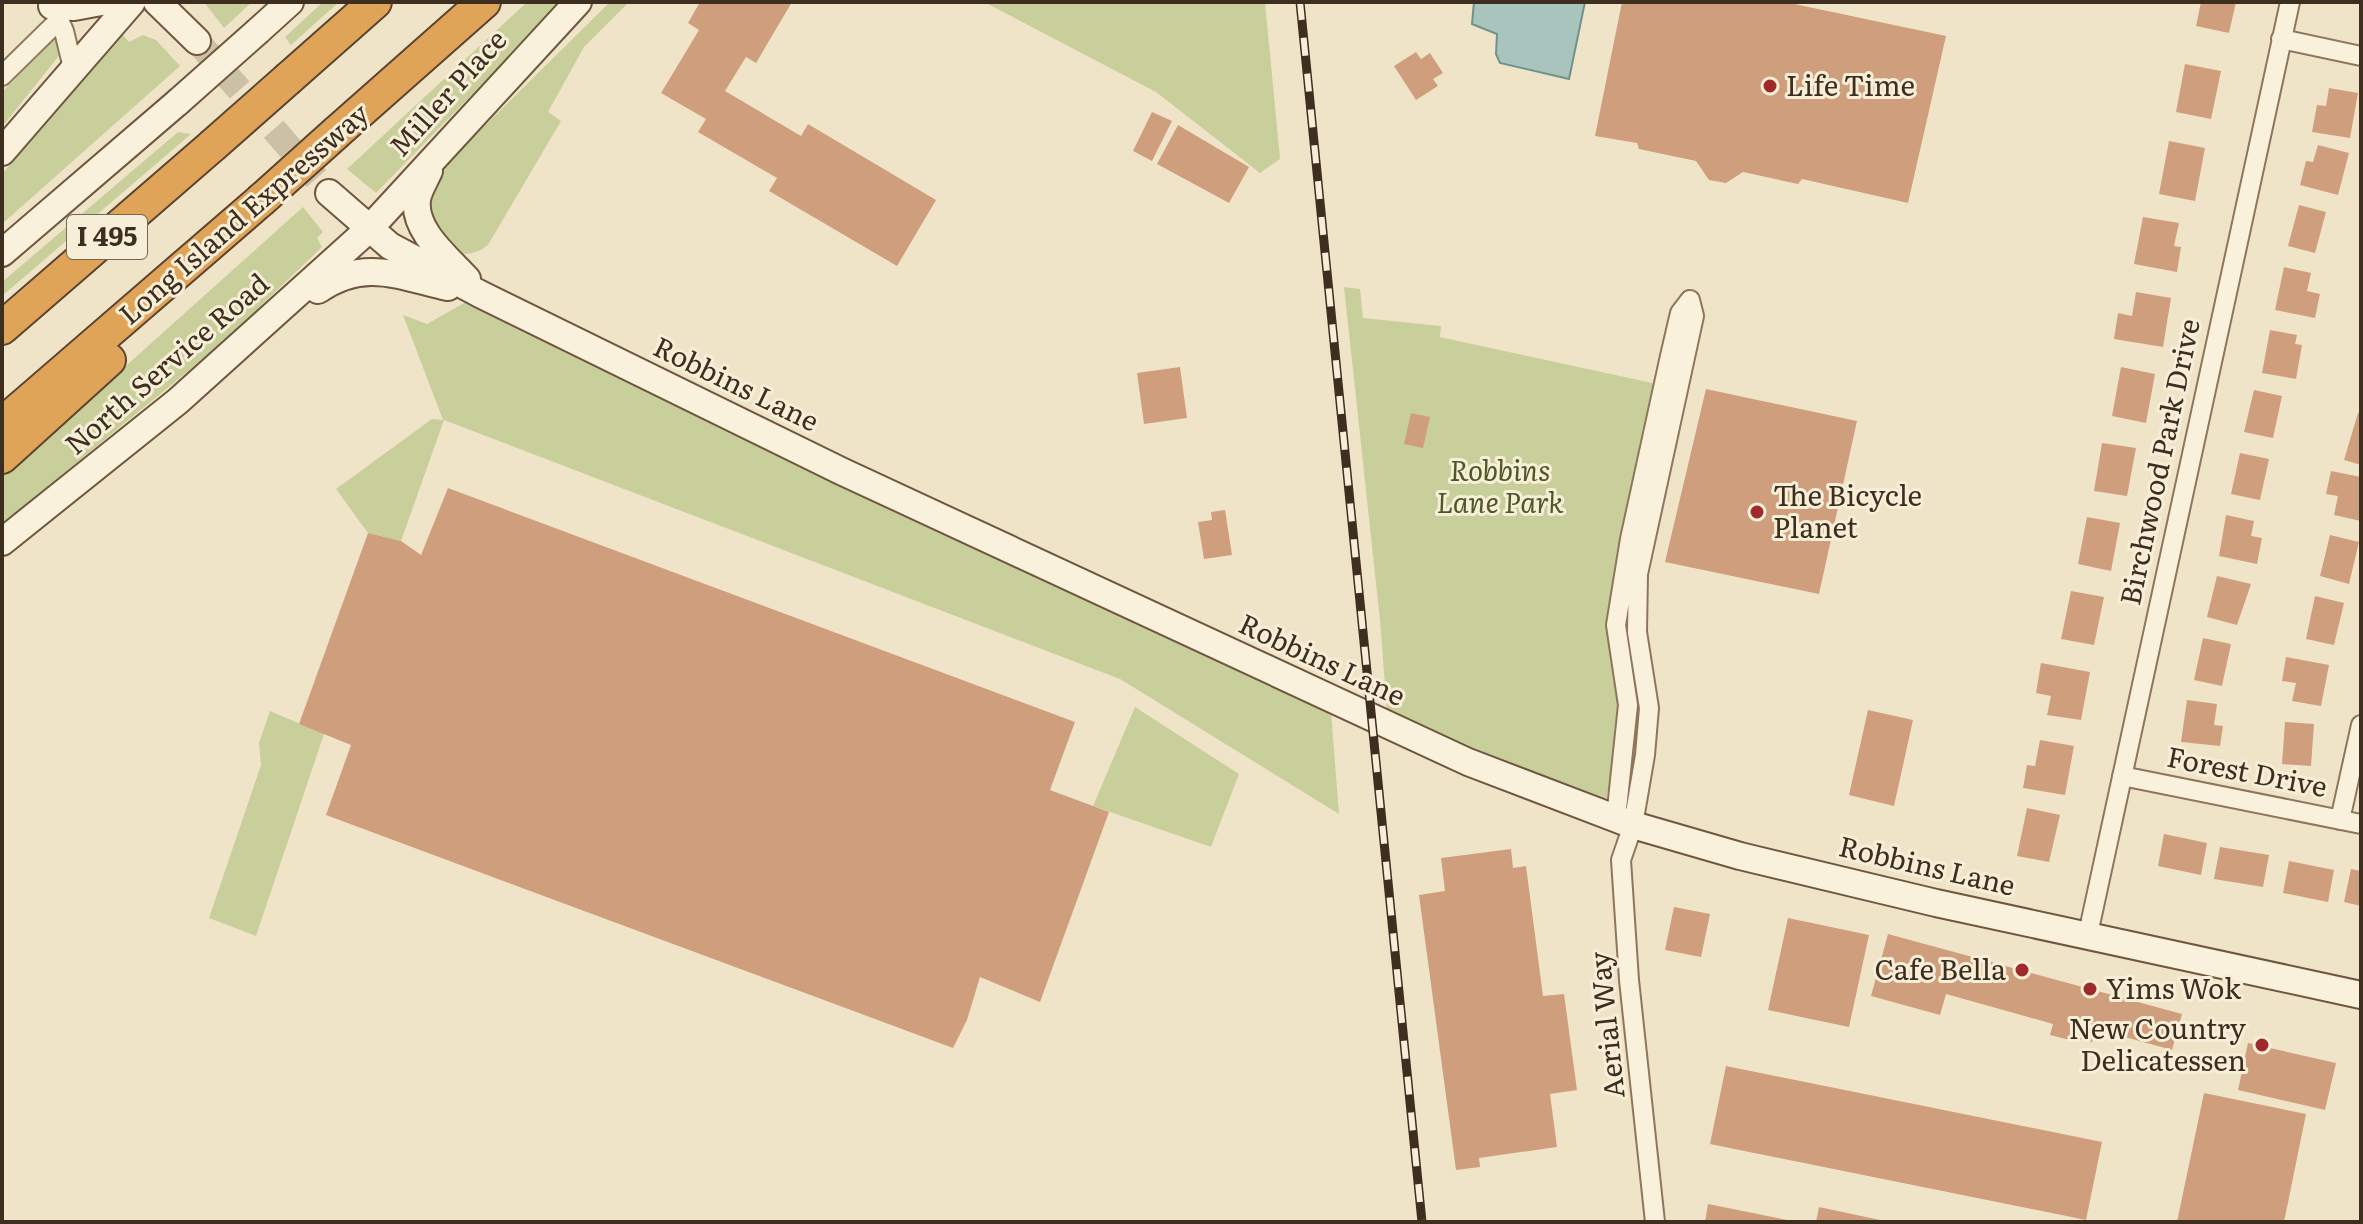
<svg xmlns="http://www.w3.org/2000/svg" width="2363" height="1224" font-family="Literata,serif">
  <style>
    .green { fill: #c9cf9b }
    .water { fill: #a9c4bc; stroke: #6f938a; stroke-width: 2 }
    .building { fill: #cf9f7d }
    .lines { fill: none; stroke-linecap: round; stroke-linejoin: round }
    .secondary-tunnel { stroke: #ccc0a6; stroke-width: 26; stroke-dasharray: 26 13; stroke-linecap: butt }
    .street-casing { stroke: #8d765c; stroke-width: 22 }
    .secondary-casing { stroke: #6f573f; stroke-width: 30 }
    .highway-casing { stroke: #5b4430; stroke-width: 36 }
    .street { stroke: #faf1dc; stroke-width: 18 }
    .secondary { stroke: #faf1dc; stroke-width: 26 }
    .highway { stroke: #e0a458; stroke-width: 32 }
    .rail-casing { stroke: #3d2e20; stroke-width: 9 }
    .rail { stroke: #f7eed8; stroke-width: 6; stroke-dasharray: 18; stroke-linecap: butt }
    .secondary-bridge-casing { stroke: #6f573f; stroke-width: 30; stroke-linecap: butt }
    .highway-bridge-casing { stroke: #5b4430; stroke-width: 36; stroke-linecap: butt }
    .secondary-bridge { stroke: #faf1dc; stroke-width: 26 }
    .highway-bridge { stroke: #e0a458; stroke-width: 32 }
    .poi-dot { fill: #9e2a2b; stroke: #f7eed8; stroke-width: 3 }
    .labels { text-anchor: middle; stroke-width: 6; stroke-linejoin: round; paint-order: stroke }
    .shield { fill: #f7eed8; stroke: #756857; stroke-width: 2 }
    .shield-label { font-size: 26px; font-weight: bold; fill: #3d2e20 }
    .poi-label { font-size: 28px; fill: #3d2e20; stroke: #f7eed8; text-anchor: start }
    .street-label { font-size: 28px; fill: #3d2e20; stroke: #f7eed8 }
    .park-label { font-size: 28px; font-style: italic; fill: #4d5a26; stroke: #f7eed8 }
  </style>
  <rect width="100%" height="100%" fill="#f0e4c8"/>
  <path class="green" d="M204 2H252L224 28Z
    M323 2H339L291 45 285 37Z
    M527 2H562L376 193 347 169Z
    M610 2H629L584 47 548 112 561 121 488 245C471 259 446 257 433 236 427 226 427 204 424 192L438 172Z
    M984 2H1265L1280 159 1260 173 1156 92Z
    M123 35 129 42 143 35 156 40 180 66 2 224V174Z
    M55 38 61 40 62 52 2 127V92Z
    M178 132 191 134 2 296V282Z
    M303 207 323 232 317 238 322 247 221 344 2 524V477Z
    M1344 287 1360 289 1363 318 1441 326 1440 337 1657 384 1608 623 1622 709 1604 813 1388 725 1380 620Z
    M480 294 1330 699 1339 814 1120 679 444 420 401 541 368 533 336 489 432 419 443 420 403 315 427 324Z
    M1135 707 1239 774 1211 847 1093 806Z
    M270 711 324 734 256 936 209 918 261 765 259 743Z"/>
  <path class="water" d="M1474 2H1585L1569 79 1500 63 1496 54 1497 34 1472 24Z"/>
  <path class="building" d="M700 2H792L756 63 746 57 725 91 801 136 808 124 936 200 897 266 769 191 777 178 698 132 706 119 661 93 699 30 688 23Z
    M1622 2H1785L1946 36 1908 203 1802 179 1798 184 1743 172 1726 183 1709 180 1696 161 1639 149 1637 143 1595 136Z
    M2201 2H2236L2229 33 2196 26Z
    M1416 52 1421 59 1430 53 1443 73 1433 79 1438 86 1416 100 1394 66Z
    M2185 64 2221 71 2211 119 2176 112Z
    M2329 88 2358 93 2350 138 2312 132 2317 105 2326 106Z
    M1152 112 1172 121 1152 161 1133 151Z
    M1178 125 1249 167 1229 203 1157 164Z
    M2169 141 2205 148 2195 201 2159 194Z
    M2318 145 2349 153 2338 195 2300 185 2306 161 2313 162Z
    M2299 205 2326 212 2315 253 2288 246Z
    M2143 217 2179 223 2174 246 2181 247 2177 272 2134 264Z
    M2284 267 2311 273 2307 291 2320 294 2315 318 2275 310Z
    M2136 292 2171 298 2163 347 2114 339 2118 313 2132 316Z
    M2270 330 2297 335 2295 344 2302 345 2296 379 2262 373Z
    M1180 367 1187 418 1144 424 1137 373Z
    M2121 367 2155 374 2146 423 2112 416Z
    M1706 389 1857 421 1819 594 1665 562Z
    M2254 390 2282 396 2273 438 2244 432Z
    M1411 413 1430 417 1423 448 1404 444Z
    M2358 413 2361 414V465L2344 460Z
    M2102 443 2136 448 2127 496 2094 491Z
    M2240 453 2269 459 2260 500 2231 494Z
    M2331 471 2361 477V521L2334 515 2338 496 2326 494Z
    M448 488 1075 722 1050 790 1109 812 1040 1002 980 977 967 1020 953 1048 326 815 351 745 299 724 368 533 401 541 421 555Z
    M1225 510 1232 555 1204 559 1198 522 1212 520 1211 512Z
    M2226 515 2254 521 2251 536 2262 538 2257 564 2219 556Z
    M2087 517 2120 523 2111 571 2078 564Z
    M2330 535 2359 542 2349 584 2320 576Z
    M2217 576 2251 584 2237 625 2207 617Z
    M2071 591 2104 597 2094 645 2061 639Z
    M2315 596 2344 603 2334 645 2306 639Z
    M2203 638 2231 644 2222 686 2194 680Z
    M2286 657 2329 665 2321 706 2292 701 2296 683 2282 681Z
    M2041 663 2090 672 2081 720 2047 715 2051 696 2036 693Z
    M2187 700 2217 704 2214 725 2223 726 2220 746 2181 742Z
    M1868 710 1913 720 1894 806 1849 795Z
    M2285 722 2314 724 2311 766 2282 764Z
    M2040 740 2074 746 2065 795 2023 788 2027 765 2035 766Z
    M2027 808 2060 815 2049 862 2017 856Z
    M2164 834 2207 843 2201 875 2158 866Z
    M2220 847 2269 855 2263 887 2214 879Z
    M1511 849 1513 868 1526 866 1543 996 1564 994 1577 1090 1550 1094 1557 1147 1479 1158 1480 1167 1456 1170 1419 895 1445 891 1441 858Z
    M2289 861 2334 870 2328 902 2283 893Z
    M2351 869 2361 871V906L2344 902Z
    M1674 907 1710 914 1701 957 1665 950Z
    M1788 918 1869 935 1849 1027 1768 1010Z
    M1888 934 2182 1014 2172 1050 2096 1029 2092 1042 2078 1039 2081 1028 2073 1026 2070 1040 2050 1035 2053 1024 1946 994 1940 1015 1871 996Z
    M2248 1043 2336 1063 2325 1110 2238 1090Z
    M1726 1066 2102 1142 2086 1220 1710 1144Z
    M2204 1093 2306 1114 2284 1222H2177Z
    M1708 1204 1792 1221V1222H1705Z
    M1819 1207 1885 1221V1222H1816Z"/>
  <g class="lines">
    <path class="secondary-tunnel" d="M197 41 329 193"/>
    <g class="street-casing">
      <path id="street" d="M55 11 64 31 73 68
        M2281 39 2361 56
        M2 76 59 20
        M2122 776 2361 824
        M1616 818 1628 705 1616 625 1630 539 1670 356 1680 313 1690 300
        M2340 820 2361 725
        M2088 934 2290 2
        M1655 1222 1629 980 1621 860 1633 825 1645 755 1649 708 1637 632 1638 574 1694 316 1690 300"/>
    </g>
    <g class="secondary-casing">
      <path id="secondary" d="M157 2 197 41
        M52 6 74 7 101 2
        M258 31 290 2
        M2 152 132 2
        M429 171C425 180 418 191 417 200 413 231 449 259 467 279
        M329 193 390 246 480 294 841 471 1468 762 1633 825 1740 856 1936 903 2361 995
        M2 253 178 102
        M318 290C364 258 399 276 448 287
        M2 542 178 401 369 229 578 2"/>
    </g>
    <g class="highway-casing">
      <path id="highway" d="M289 78 375 2
        M337 132 484 2
        M2 328 212 146
        M2 424 260 201
        M2 457 109 360"/>
    </g>
    <use href="#street" class="street"/>
    <use href="#secondary" class="secondary"/>
    <use href="#highway" class="highway"/>
    <g class="rail-casing">
      <path id="rail" d="M1300 2 1422 1222"/>
    </g>
    <use href="#rail" class="rail"/>
    <g class="secondary-bridge-casing">
      <path id="secondary-bridge" d="M178 102 258 31"/>
    </g>
    <g class="highway-bridge-casing">
      <path id="highway-bridge" d="M212 146 289 78
        M260 201 337 132"/>
    </g>
    <use href="#secondary-bridge" class="secondary-bridge"/>
    <use href="#highway-bridge" class="highway-bridge"/>
  </g>
  <g class="poi-dot">
    <circle cx="1770" cy="86" r="8"/>
    <circle cx="1757" cy="512" r="8"/>
    <circle cx="2022" cy="970" r="8"/>
    <circle cx="2090" cy="989" r="8"/>
    <circle cx="2262" cy="1045" r="8"/>
  </g>
  <g class="labels">
    <rect class="shield" x="67" y="215" width="80" height="44" rx="6"/>
    <g class="shield-label">
      <text x="107" y="246">I 495</text>
    </g>
    <g class="poi-label">
      <text x="1786" y="96">Life Time</text>
      <text x="1773" y="506">The Bicycle<tspan x="1773" dy="32">Planet</tspan></text>
      <text x="2006" y="980" text-anchor="end">Cafe Bella</text>
      <text x="2106" y="999">Yims Wok</text>
      <text x="2246" y="1039" text-anchor="end">New Country<tspan x="2246" dy="32">Delicatessen</tspan></text>
    </g>
    <g class="street-label">
      <text transform="translate(448 93) rotate(-48)" y="10">Miller Place</text>
      <text transform="translate(244 214) rotate(-41)" y="10">Long Island Expressway</text>
      <text transform="translate(167 364) rotate(-41)" y="10">North Service Road</text>
      <text transform="translate(736 384) rotate(26)" y="10">Robbins Lane</text>
      <text transform="translate(2160 462) rotate(-78)" y="10">Birchwood Park Drive</text>
      <text transform="translate(1322 660) rotate(25)" y="10">Robbins Lane</text>
      <text transform="translate(2247 772) rotate(11)" y="10">Forest Drive</text>
      <text transform="translate(1927 866) rotate(13)" y="10">Robbins Lane</text>
      <text transform="translate(1607 1025) rotate(-96)" y="10">Aerial Way</text>
    </g>
    <g class="park-label">
      <text x="1500" y="481">Robbins<tspan x="1500" dy="32">Lane Park</tspan></text>
    </g>
  </g>
  <rect width="2363" height="1224" fill="none" stroke="#3d2e20" stroke-width="8"/>
</svg>
